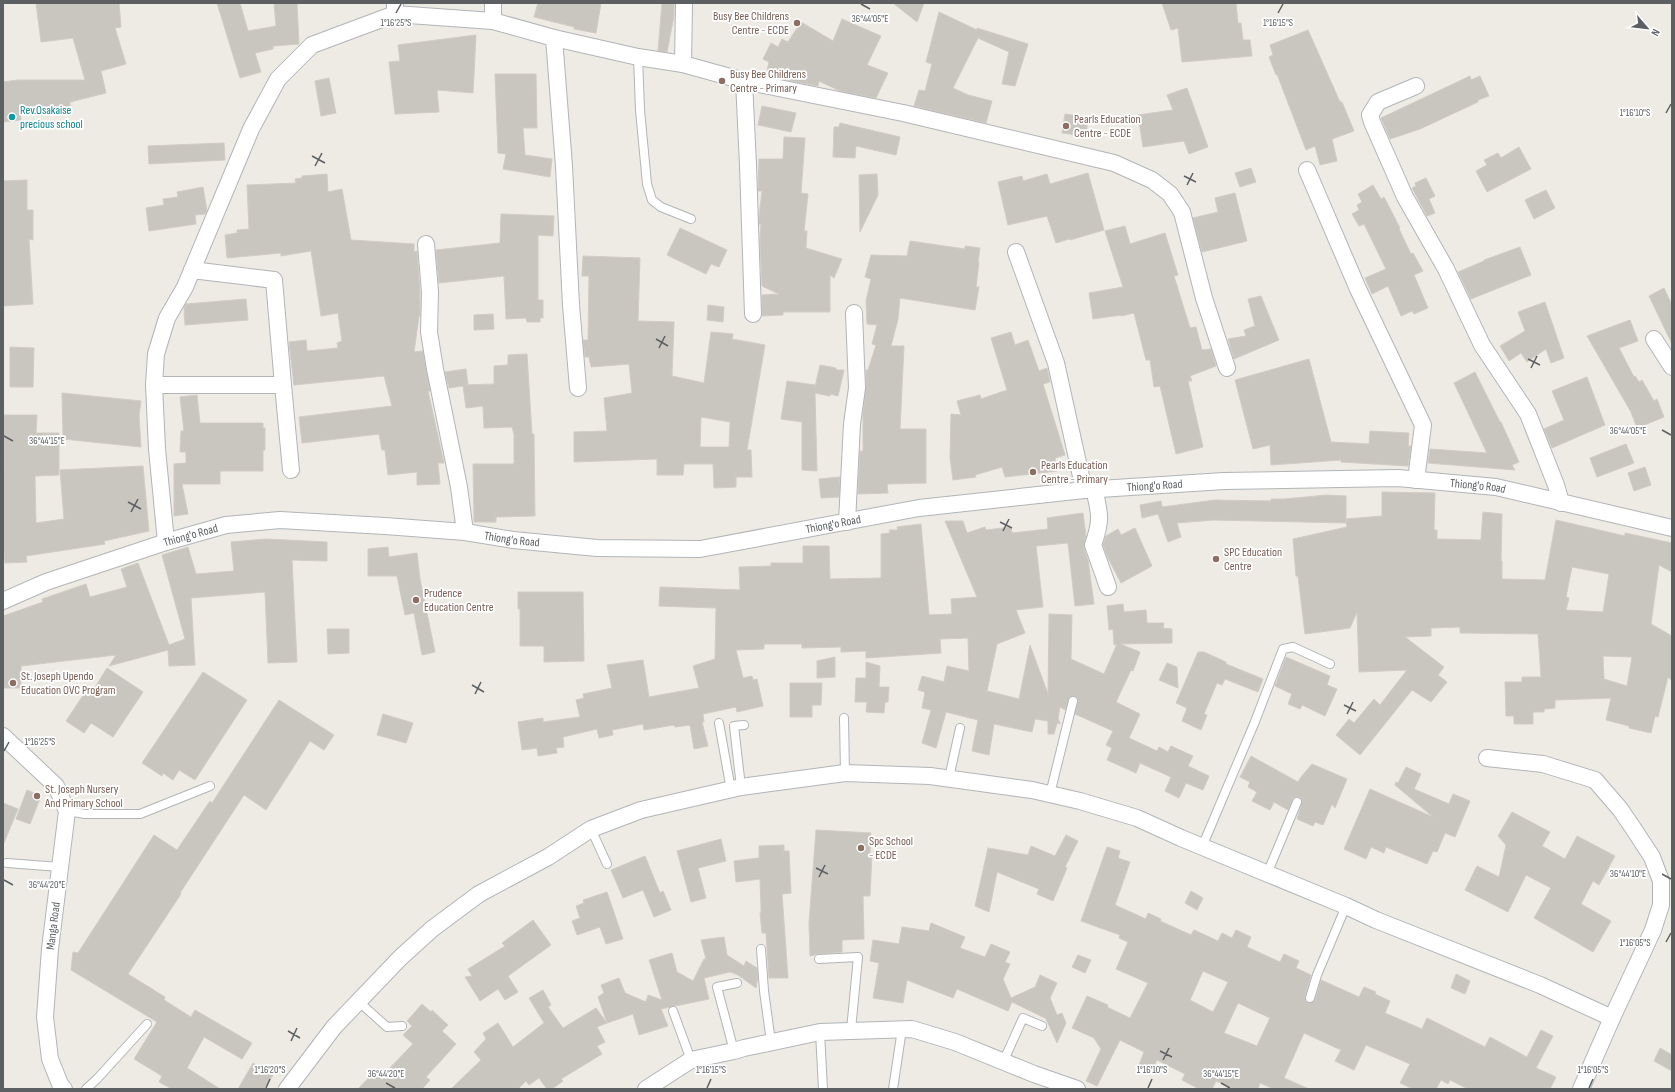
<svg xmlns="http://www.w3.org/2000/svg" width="1675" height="1092" font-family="'Sofia Sans Condensed',sans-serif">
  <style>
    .building { fill: #c9c6c0; stroke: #d2ccc3; fill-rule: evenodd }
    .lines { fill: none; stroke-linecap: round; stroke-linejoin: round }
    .service-casing { stroke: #b1b5b8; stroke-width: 10 }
    .minor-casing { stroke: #b1b5b8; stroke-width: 18 }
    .service { stroke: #fff; stroke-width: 8 }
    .minor { stroke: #fff; stroke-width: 16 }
    .ticks { fill: none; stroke: #5c6063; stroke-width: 1.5 }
    .education-dot { fill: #8d6e63; stroke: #fff; stroke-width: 1.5 }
    .culture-dot { fill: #0f9aa8; stroke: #fff; stroke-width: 1.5 }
    .labels { text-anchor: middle; stroke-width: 3.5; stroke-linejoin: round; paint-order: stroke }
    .education-label { font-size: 12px; fill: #785e54; stroke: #fff; text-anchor: start }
    .culture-label { font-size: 12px; fill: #0d838f; stroke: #fff; text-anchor: start }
    .street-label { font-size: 12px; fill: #5c6063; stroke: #fff }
    .ticks-label { font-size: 10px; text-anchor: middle; fill: #5c6063; stroke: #fff; stroke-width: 3.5; stroke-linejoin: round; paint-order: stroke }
  </style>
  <rect width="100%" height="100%" fill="#edebe4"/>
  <path class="building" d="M36 3H119L121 27 115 28 126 64 101 71 106 93 70 102V108H20L21 120 3 122V82L18 80H85L73 38 41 42Z
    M217 3H240L248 31 276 26 274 3H297L299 44 273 46V49L255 53 261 72 240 78Z
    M538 3H601L596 33 574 29V27L534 17Z
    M662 3H674V16L667 52 658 51Z
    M893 3H924L917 22Z
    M1162 3H1236L1238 23H1241L1243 40H1250L1252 56 1182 62 1178 28 1171 30Z
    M939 12 977 30V28L1028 44 1015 86 1002 84 1009 52 978 38 953 88 968 95 992 101 986 123 914 106 919 90 925 91 932 64 926 62Z
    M842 19 881 36 867 65 888 73 876 98 840 91 819 81 818 86 766 76 769 62 763 59 771 43 778 47 782 39 788 42 801 22 833 41Z
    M1308 30 1340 102H1342L1354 131 1332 139 1337 161 1320 165 1315 146 1306 150 1277 74 1276 75 1269 57 1273 55 1270 45Z
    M476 35 473 93 437 90 439 112 395 114 389 62 400 61 398 45Z
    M495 74H536L537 128H523L525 155 552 159 550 177 503 169 506 154 498 153Z
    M1470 76 1471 80 1480 76 1489 96 1478 100V102L1420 129 1390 139 1381 118Z
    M329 78 336 113 321 116 315 81Z
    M1187 88 1208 147 1189 154 1184 141 1143 147 1138 115 1173 110 1167 95Z
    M762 106 796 113 791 132 758 125Z
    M1065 114 1088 117 1086 136 1062 133Z
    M840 123 900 137 896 155 856 146 855 158 833 157 834 127H839Z
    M784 137 805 138 801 193 808 194 804 231H807L806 248 842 259 834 278 830 275V312H783V315L762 316V295L779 294 762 286 760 240 761 224H759V217L762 191H758L759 159H783Z
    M224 143 225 160 149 164 148 146Z
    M1519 147 1531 169 1487 192 1476 171 1487 165 1484 160 1498 153 1501 158Z
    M1251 168 1256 182 1240 187 1235 173Z
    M1088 173 1104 230 1070 240 1069 239 1056 243 1047 216 1008 225 998 182 1022 176 1023 181 1047 174 1050 184Z
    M327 174 328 192 342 189 351 240 414 244V252L417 251 420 292V316H419L414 352 423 351 430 391H428L444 463H438L440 484 417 485V472L388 475 385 450H382L379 434 302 443 299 417 392 406 384 376 294 385 289 342 306 340 307 351 338 348 337 343 342 341 338 313 321 316 311 251 281 256V253L227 258 225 235 237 233V230L249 229 247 185 296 183 295 179 302 178V176Z
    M877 174 878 195 860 232 859 175Z
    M1426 178 1435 196 1429 199 1435 213 1427 216 1412 188 1416 186 1415 183Z
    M27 180V210H33V240L29 239 33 304 3 306V181Z
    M1373 185 1381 199 1384 197 1400 228 1399 229 1411 254 1413 253 1423 271 1414 275 1428 308 1414 314 1412 311 1401 316 1388 286 1372 294 1365 278 1386 269 1364 224 1359 226 1352 214 1359 210 1357 205 1362 202 1358 194Z
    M203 187 207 211 205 214 195 215 196 224 149 231 146 208 164 205 163 199 178 197 177 192Z
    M1546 190 1555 208 1534 219 1525 200Z
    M1235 193 1247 241 1202 252 1193 218 1218 212 1215 198Z
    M501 214 554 216 553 236 538 235V300H543V318H540V322H527L526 318 506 319 504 276 439 283 436 250 500 243Z
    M1125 226 1130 244 1165 233 1178 275 1174 276 1190 328 1196 327 1202 350 1211 349 1216 366 1190 376 1192 381H1188L1203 447 1176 454 1160 386 1154 387 1150 360H1146L1134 313 1121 316V315L1093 319 1089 293 1123 287 1105 231Z
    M680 228 727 250 719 267 711 264 706 274 667 255Z
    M910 241 965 249V246L980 248 978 262H979L976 287H979L975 310 900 298 898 319 891 346H904L900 429H926V483L887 484 888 493 858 494 860 451H863V413L866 388V370H868L876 345 872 344 877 325 867 324 866 301 871 279 865 277 871 255 907 256Z
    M1520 247 1531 275 1471 299 1458 272 1484 261V260Z
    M583 256 640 258 638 321 674 322 672 376 704 383 711 332 733 334 732 339 765 345 747 450H751L752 477H736V487L714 488 713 464H684L683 475H657V459L574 462V432L607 431 604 398 632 393 629 364 591 367 589 357H585L583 340H588L589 276H582ZM701 417 730 422 729 447H700Z
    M1664 288 1672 305V344L1649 296Z
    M1261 296 1279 340 1234 359 1228 339 1246 336 1244 330 1255 326 1248 299Z
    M246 299 248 320 185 325 184 308 186 304Z
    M1545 302 1564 358 1551 363 1546 349 1527 362 1521 353 1509 361 1500 346 1525 331 1518 312Z
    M708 305 724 307 723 322 707 320Z
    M493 314 494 329 474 330V315Z
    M1630 320 1638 341 1619 348 1634 377 1635 376 1639 382 1642 380 1654 401 1657 399 1664 417 1637 428 1631 412 1587 336Z
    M1011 332 1015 345 1028 340 1039 371 1047 368 1050 382 1043 384 1065 455 1055 458 1057 471 1005 477 1002 467 975 475 976 477 953 480 950 458 951 414 961 415 957 401 980 395 981 399 1007 390 991 338Z
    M10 347 34 348 33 387H10Z
    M527 354 532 434H534L535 516 496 517V522H474L473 464H514V434L512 427 484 428 483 406 466 408 463 386 449 388 445 372 466 369 468 385H465L494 384V366L508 365V355Z
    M1309 359 1331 442 1369 444 1370 431 1409 433 1408 446H1411L1408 466 1341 462V460L1271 465 1270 445 1253 449 1235 380Z
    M820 365 836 368V370H844L838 396 830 394V396L815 393 817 471 802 470V422L781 419 787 381 815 385V387Z
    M1475 372 1500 422H1501L1519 462 1512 465 1515 470 1428 463 1430 449 1487 453 1454 383Z
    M1587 377 1605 425 1552 448 1544 429 1564 420 1552 391Z
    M62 393 141 401 139 415 141 447 63 439Z
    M197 395 200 423H263V428H265V450H263V471H220V484H182L188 514 174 516V464L186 463V452H180L181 431H184L180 397Z
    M3 415H37L36 433H59V475L35 476 36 523 64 519 60 470 143 466 149 531 104 541 105 544 26 556 27 562 5 563 4 553H3L4 439H3Z
    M1626 444 1634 463 1597 477 1590 458Z
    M1645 467 1651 485 1634 491 1628 473Z
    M840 477 839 497 821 498 819 479Z
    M1382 492 1435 493 1434 530H1437V539L1481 540 1483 512 1502 514 1501 561H1502V579L1545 580 1556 520 1625 536V533L1672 543V572L1659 565 1651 624 1672 636V681L1668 677 1658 717 1655 716 1651 733 1629 728V726L1606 720 1611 698 1555 700V708L1544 709V712H1533V724H1514V716H1506L1505 682H1522V677H1541L1538 634 1460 633V627L1431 628V636L1405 637 1444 667 1438 675 1447 682 1431 702 1412 690 1360 755 1336 735 1349 719 1354 723 1374 699 1380 705 1407 670 1359 672 1357 612 1350 628 1305 634 1298 576H1296L1293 539 1347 527 1346 519V523L1213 520 1177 523 1181 537 1168 542 1158 514 1142 518 1140 505 1161 501 1162 507 1215 500 1271 501V499H1284L1327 495 1346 496V519L1382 516ZM1572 567 1609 574 1603 612 1566 610 1569 598 1566 597ZM1603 656 1632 657 1627 686 1604 679Z
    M1083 513 1086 537 1084 548 1088 560 1094 604 1075 606 1068 543 1036 546 1043 607 1016 610 1025 633 997 644 987 691 1019 699 1030 645 1048 694 1049 614 1072 615 1071 659 1104 674 1117 644 1114 645 1113 629 1109 630 1107 606 1123 604 1124 612 1146 610 1147 623H1164L1163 628 1172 629V643L1120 644 1140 652 1133 671 1131 670 1116 702 1140 714 1129 738 1157 751 1159 747 1168 752 1171 746 1193 756 1188 766 1209 776 1203 790 1186 783 1179 798 1165 791 1171 777 1140 763 1136 773 1107 760 1112 748 1106 745 1113 731 1075 714 1078 700 1074 696 1069 698 1065 710 1060 707 1058 718 1060 724 1057 723 1054 734H1048V721L1035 719 1032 732 994 724 989 755 972 751 978 720 946 712 936 748 922 743 931 710 922 708 925 692 918 690 922 676 944 682 947 666 969 671 968 638 940 639 941 653 866 658V651L841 652V647L802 648V644H764V649L736 650 743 678 752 676 753 680 757 679 763 706 737 712 736 707 703 714 704 722H702L708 746 694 749 690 725 675 727 674 725 644 730 643 724 612 730 613 735 599 738 597 729 563 737 564 747 556 748 557 753 538 756 537 748 522 750 518 722 543 718V722L580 717 576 700 584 698 583 694 612 688 607 665 643 660 649 697 699 688 693 666 715 659 716 608 659 606 660 587 740 590 739 567 771 566V563H803V546H829L830 579 881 578V534L890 533 889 530H898L897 527 921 524 929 615 952 614 951 599 977 597 945 521H963L967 533 985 527 986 530 1011 527 1012 533 1048 529 1047 518Z
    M1135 528 1152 566 1121 583 1108 558 1103 545 1106 536 1118 529 1121 535Z
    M266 539 327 542V561L292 560 297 662 268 663 265 592 191 598 195 665 169 666 168 650 109 666 116 655 21 666V688H3V616L43 602 42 599 86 584 90 597 127 587 121 569 138 563 169 645 185 639 162 555 188 547 196 574 234 571 231 542Z
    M388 547 389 557 417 553 420 579 435 652 422 655 414 613 405 615 397 576H368V549Z
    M518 592H583L584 661 544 662V646H520V609H518Z
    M327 629H349V653L328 654Z
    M1198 652H1204L1226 662V664L1263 679 1258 692 1225 679 1222 685 1217 683 1204 714 1207 715 1201 730 1182 721 1187 708 1176 703Z
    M835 657V677L817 678V661Z
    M1286 657 1330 676 1327 685 1337 689 1325 716 1302 705 1300 709 1288 704 1292 694 1275 686Z
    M866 662 880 666 879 687H889L888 702H885L884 713 866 712 867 702H855L856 678H866Z
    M1167 663 1177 667 1178 688 1159 680Z
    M107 668 143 692 113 737 91 723 84 733 66 721 84 694 89 697Z
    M203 672 247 700 195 780 179 770 173 780 163 773 162 776 142 763Z
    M790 683H822L821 705H812V717H790Z
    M279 700 334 735 324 750 310 741 266 810 244 795 180 893 181 894 128 974 165 997 164 1000 191 1017 195 1010 252 1043 242 1059 204 1037 187 1068 220 1089H172L159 1082 162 1076 134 1059 157 1022 71 970 73 952 78 953 154 835 177 850 210 801 212 803Z
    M383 714 413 723 406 743 377 735Z
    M1251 756 1298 782 1301 777 1312 764 1347 779 1335 808 1332 804 1323 825 1315 822 1313 826 1297 819 1302 802 1299 797 1293 798 1288 810 1274 802 1270 810 1252 801 1257 792 1248 787 1250 782 1240 777Z
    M1406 767 1421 774 1414 789 1449 804 1453 794 1470 801 1455 837 1445 833 1437 852 1433 851 1427 864 1386 847 1384 853 1371 847 1366 859 1344 849 1370 789 1433 817 1395 785 1396 782 1398 783Z
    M27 790 41 796 30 824 16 819Z
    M3 803 18 809 3 845Z
    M1512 812 1550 832 1542 846 1565 859 1577 836 1615 856 1599 885 1593 881 1581 904 1611 921 1593 952 1534 918 1551 888 1526 875 1508 912 1465 890 1477 866 1499 877 1506 845 1498 836Z
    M816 830 871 833 870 854H872L870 896H863L864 939 842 940V952L819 954 810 956 809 923Z
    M1066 835 1078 841 1065 867 1067 868 1053 901 1037 894 1039 889 997 872 989 912 975 906 988 848 1028 855 1031 846 1055 856Z
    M721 839 726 861 698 868 706 898 691 902 677 851Z
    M784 845V851H789L791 893 782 894 788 978H769L766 933H762L760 913H761V907L760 879 736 882 734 861 759 858V846Z
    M1107 847 1120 851 1118 858 1130 862 1115 905 1146 919 1148 913 1161 919 1160 921 1191 935 1194 930 1218 941 1222 933 1232 938 1236 930 1251 937 1247 947 1280 962 1284 954 1299 961 1296 968 1311 975 1305 997 1306 1001 1308 1003H1312L1315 1000 1321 980 1359 997 1364 987 1376 992 1375 994 1390 1001 1385 1013 1422 1029 1427 1018 1485 1047 1490 1037 1527 1057 1541 1030 1553 1036 1536 1068 1556 1077 1550 1089H1468L1450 1080 1448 1084 1441 1080 1436 1089H1413L1400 1083 1410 1064 1366 1045 1354 1070 1335 1061 1341 1050 1304 1033 1284 1078 1309 1089H1274L1260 1083 1258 1089H1235L1216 1081 1212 1089H1199L1182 1080 1185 1074 1157 1060 1151 1073 1138 1067 1144 1052 1120 1040 1097 1086 1086 1081 1101 1049 1094 1038 1072 1028 1087 996 1108 1005 1107 1007 1130 1018 1148 983 1116 969 1128 942 1119 938 1120 935 1081 921ZM1203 971 1228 982 1213 1012 1190 1000ZM1238 1003 1270 1018 1257 1046 1224 1033Z
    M645 856 660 893 663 891 671 910 654 917 643 890 623 898 611 870Z
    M1191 891 1203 898 1197 910 1185 903Z
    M607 892 623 939 606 944 600 927 577 935 572 921 580 918 576 906 584 903 583 900Z
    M533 920 551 945 508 976 518 992 505 1000 498 989 480 1001 465 977 472 976 468 969 505 946 502 943Z
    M931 923 965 937 960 948 985 957 991 944 1010 952 1005 962 1010 964 1003 979 1011 998 1035 987 1040 975 1057 983 1050 998 1057 1015 1062 1013 1066 1023 1057 1043 1046 1019H1047L1012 1002 1008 1011 957 989 953 998 907 980 903 1003 873 998 879 963 870 961 873 940 899 944 902 927 929 931Z
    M724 937 727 955 744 966 746 961 757 968 758 981H757L756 988 738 975 730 972 704 978 709 999 661 1009 668 1026 639 1035 633 1014 607 1023 598 997 604 993 601 985 619 978 625 993 646 1002 648 995 662 1000 649 960 672 953 677 972 693 981 704 959H706L701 940Z
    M1078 955 1091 960 1085 973 1072 967Z
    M1456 974 1470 981 1465 994 1451 988Z
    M543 990 551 1005 548 1007 563 1028 596 1008 607 1023 597 1027 605 1042 597 1046 602 1054 561 1079 563 1081 552 1089H547L539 1078 529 1085 526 1081 518 1089H451L481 1060 474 1052 486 1039 483 1033 498 1023 513 1047 544 1023 529 998Z
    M422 1004 431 1012 432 1010 448 1025 442 1031 456 1044 426 1077 430 1080 422 1089H358L378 1068 384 1074 413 1044 403 1035 412 1026 407 1021Z
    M1660 1048 1672 1055V1071L1654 1061Z
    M253 1063 273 1075 264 1089H238Z"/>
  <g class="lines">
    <g class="service-casing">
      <path id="service" d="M638 57 640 110 647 184 652 200 661 207 691 219
        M844 718 845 773
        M719 723 731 790
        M949 778 960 728
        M741 787 734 726 744 725
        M1050 794 1073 701
        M67 811 85 814H140L210 786
        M591 829 607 864
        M1202 847 1254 724 1283 649 1293 647 1330 664
        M7 863 60 867
        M1267 874 1297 802
        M761 949 764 991 771 1042
        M819 959 858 957 851 1030
        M1310 998 1317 975 1346 906
        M358 1001 387 1027 402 1026
        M673 1011 691 1060
        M820 1032 823 1089
        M734 1051 717 987 737 983
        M1004 1060 1023 1018 1042 1026
        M86 1089 97 1079 147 1024
        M893 1089 902 1029"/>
    </g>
    <g class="minor-casing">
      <g id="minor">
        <path d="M493 3V21"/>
        <path d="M395 14 493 21 554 38 638 57 683 64 744 81 903 113 1114 163 1152 180 1170 194 1182 212 1204 298 1227 368"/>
        <path d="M554 38 564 166 571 305 578 388"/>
        <path d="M683 64 684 3"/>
        <path d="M744 81 748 165 753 314"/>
        <path d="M1416 86 1378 102 1370 115 1372 122 1405 197 1446 269 1482 345 1528 414 1556 485 1561 503"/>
        <path d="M1307 170 1358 289 1423 425 1416 480"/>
        <path d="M426 244 430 292 429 332 435 369 459 487 465 532"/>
        <path d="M1016 252 1056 363 1084 490"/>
        <path d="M1654 339 1672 367"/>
        <path d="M154 385H283L274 280 192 270"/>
        <path d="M283 385 291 470"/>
        <path d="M1094 489C1100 514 1102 520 1093 545L1108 587"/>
        <path d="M847 522 852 424 857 388 854 313"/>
        <path d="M166 542 157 449 154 385 156 354 167 318 185 287 251 129 278 79 312 45 395 14V4"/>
        <path id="s1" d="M3 601 46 582 166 542 226 525 280 520 385 526 465 532 513 540 597 548 700 549 919 508 1084 490 1224 481 1398 478 1496 487 1672 528"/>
        <path d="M3 736 56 786 67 811 50 949 45 1017 50 1059 60 1084 64 1089"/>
        <path d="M1487 758 1543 764 1595 780 1620 809 1633 828 1652 857 1661 881V905L1653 930 1612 1018 1581 1089"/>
        <path d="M287 1089 334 1027 400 958 432 929 479 894 548 857 591 829 641 810 741 787 845 773 930 776 1032 790 1080 801 1137 818 1181 838 1346 906 1376 920 1540 985 1612 1018"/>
        <path d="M646 1089 691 1060 734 1051 744 1048 820 1032 912 1029 955 1042 1034 1074 1077 1089"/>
      </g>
    </g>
    <use href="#service" class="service"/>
    <use href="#minor" class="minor"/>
  </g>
  <path class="ticks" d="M861 4 870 9M396 13 401 4M1278 13 1283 4M1666 113 1671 104M312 156 325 163M315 166 322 153M1184 176 1196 182M1187 185 1193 173M656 339 668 346M659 348 665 336M1528 359 1540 365M1531 368 1537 356M1662 430 1671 435M4 436 13 441M128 502 141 509M131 512 138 499M1000 522 1012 528M1003 531 1009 519M472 685 484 692M475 694 481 682M1344 705 1356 711M1347 714 1353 702M4 751 9 742M816 868 828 874M1662 874 1671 879M819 877 825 865M4 880 13 885M1666 942 1671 933M288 1031 300 1038M291 1041 297 1028M1160 1051 1172 1057M1163 1060 1169 1048M386 1083 395 1088M1221 1083 1230 1088M266 1088 270 1079M707 1088 711 1079M1148 1088 1152 1079M1589 1088 1593 1079"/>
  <g class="education-dot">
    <circle cx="797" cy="23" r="4"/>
    <circle cx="722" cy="81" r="4"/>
    <circle cx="1066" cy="126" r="4"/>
    <circle cx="1033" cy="472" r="4"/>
    <circle cx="1216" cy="559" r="4"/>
    <circle cx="416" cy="600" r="4"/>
    <circle cx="13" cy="683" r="4"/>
    <circle cx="37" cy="796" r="4"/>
    <circle cx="861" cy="848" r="4"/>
  </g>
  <circle class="culture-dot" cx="12" cy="117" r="4"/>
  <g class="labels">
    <g class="education-label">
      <text x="789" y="20" text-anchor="end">Busy Bee Childrens<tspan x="789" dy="14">Centre - ECDE</tspan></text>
      <text x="730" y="78">Busy Bee Childrens<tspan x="730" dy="14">Centre - Primary</tspan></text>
      <text x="1074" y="123">Pearls Education<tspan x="1074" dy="14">Centre - ECDE</tspan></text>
      <text x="1041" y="469">Pearls Education<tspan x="1041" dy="14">Centre - Primary</tspan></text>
      <text x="1224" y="556">SPC Education<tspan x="1224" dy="14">Centre</tspan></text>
      <text x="424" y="597">Prudence<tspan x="424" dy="14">Education Centre</tspan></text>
      <text x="21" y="680">St. Joseph Upendo<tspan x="21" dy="14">Education OVC Program</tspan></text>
      <text x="45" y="793">St. Joseph Nursery<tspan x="45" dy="14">And Primary School</tspan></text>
      <text x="869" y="845">Spc School<tspan x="869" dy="14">- ECDE</tspan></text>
    </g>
    <g class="culture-label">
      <text x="20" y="114">Rev.Osakaise<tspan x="20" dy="14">precious school</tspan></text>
    </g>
    <g class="street-label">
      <text dy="4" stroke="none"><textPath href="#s1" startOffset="1171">Thiong'o Road</textPath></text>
      <text dy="4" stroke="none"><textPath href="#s1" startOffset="1495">Thiong'o Road</textPath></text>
      <text dy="4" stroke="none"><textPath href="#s1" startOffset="847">Thiong'o Road</textPath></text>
      <text dy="4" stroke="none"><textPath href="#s1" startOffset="199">Thiong'o Road</textPath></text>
      <text dy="4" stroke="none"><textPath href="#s1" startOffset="523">Thiong'o Road</textPath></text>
      <text transform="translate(53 926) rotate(-83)" y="4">Manga Road</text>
    </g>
  </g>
  <g class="ticks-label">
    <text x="870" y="22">36°44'05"E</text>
    <text x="396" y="26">1°16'25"S</text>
    <text x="1278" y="26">1°16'15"S</text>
    <text x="1635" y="116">1°16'10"S</text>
    <text x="1628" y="434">36°44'05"E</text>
    <text x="47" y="444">36°44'15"E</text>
    <text x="40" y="745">1°16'25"S</text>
    <text x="1628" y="877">36°44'10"E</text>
    <text x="47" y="888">36°44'20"E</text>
    <text x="1635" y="946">1°16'05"S</text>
    <text x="270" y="1073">1°16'20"S</text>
    <text x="711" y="1073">1°16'15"S</text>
    <text x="1152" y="1073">1°16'10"S</text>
    <text x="1593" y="1073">1°16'05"S</text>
    <text x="386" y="1077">36°44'20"E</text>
    <text x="1221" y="1077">36°44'15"E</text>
  </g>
  <rect width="1675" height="1092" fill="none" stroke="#5c6063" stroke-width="8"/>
  <g transform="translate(1647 28) rotate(118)" stroke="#ffffff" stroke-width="3" paint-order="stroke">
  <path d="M0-3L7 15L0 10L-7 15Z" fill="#5c6063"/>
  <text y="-6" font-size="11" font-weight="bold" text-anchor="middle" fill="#5c6063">N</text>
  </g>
</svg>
